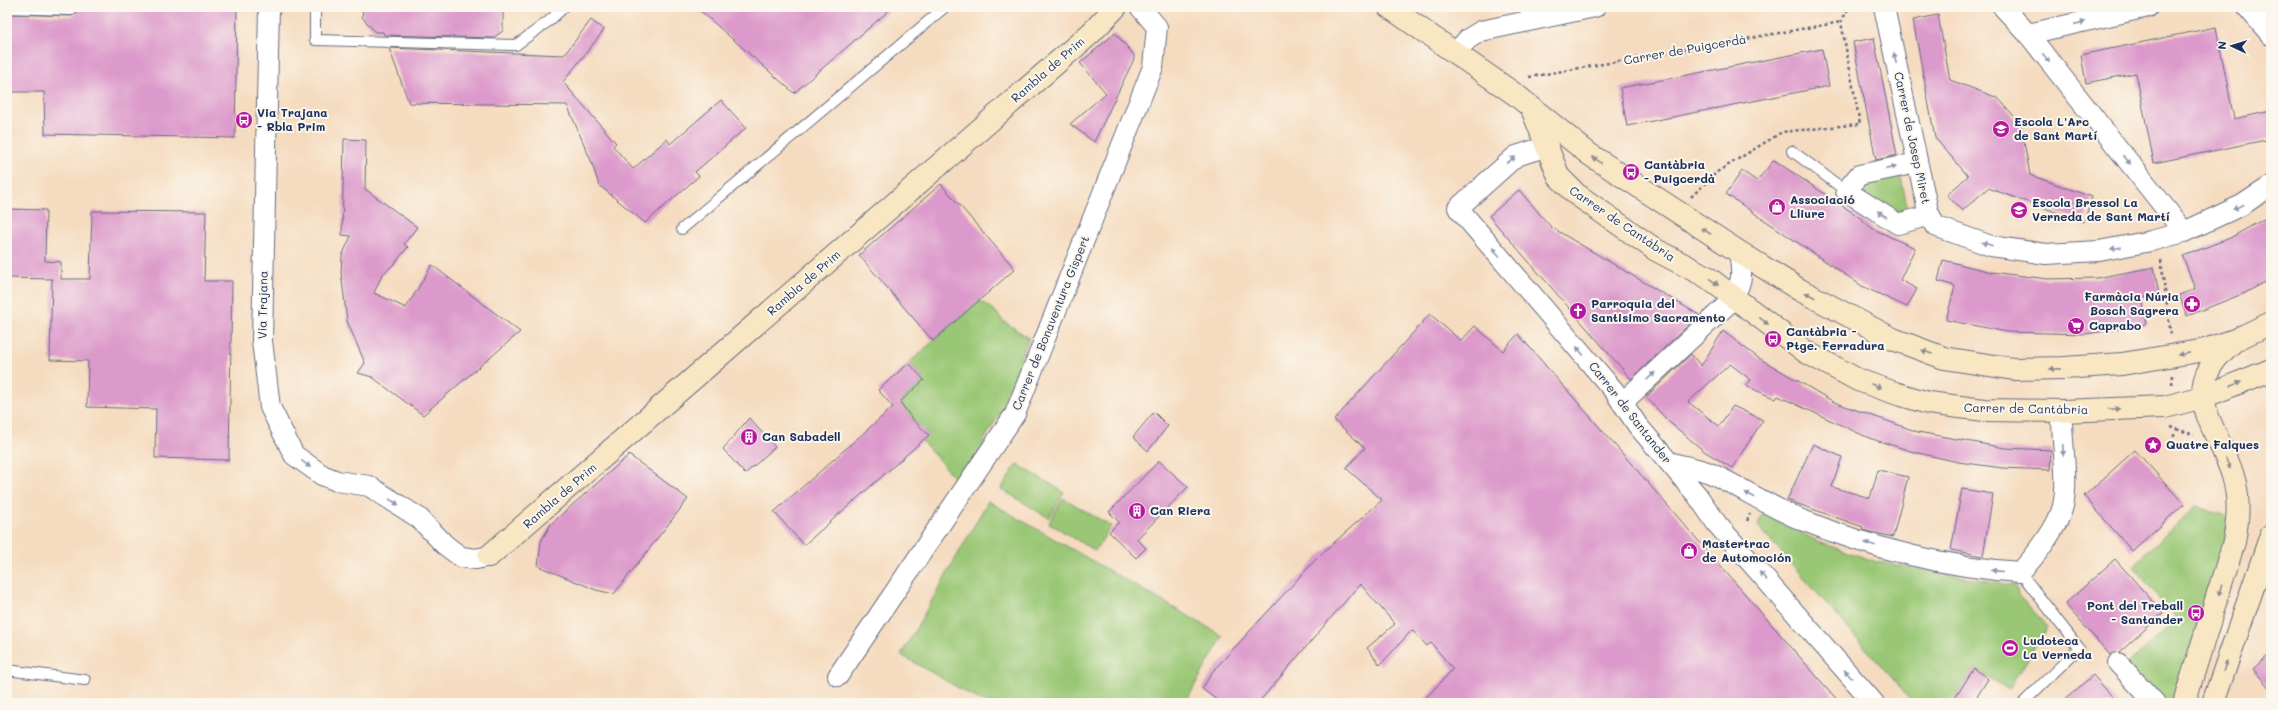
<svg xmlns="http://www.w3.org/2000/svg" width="2278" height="710" font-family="Mali,sans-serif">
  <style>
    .green { fill: #9ac774; stroke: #5a7b69 }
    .building { fill: #dc99cb }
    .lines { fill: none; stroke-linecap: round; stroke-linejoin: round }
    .lane-casing { stroke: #676b80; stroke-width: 12 }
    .street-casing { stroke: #676b80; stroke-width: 22 }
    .secondary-casing { stroke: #676b80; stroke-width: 24 }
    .path { stroke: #676b80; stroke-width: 2.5; stroke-dasharray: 3 3; stroke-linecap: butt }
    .lane { stroke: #fff; stroke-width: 10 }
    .street { stroke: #fff; stroke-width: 20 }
    .secondary { stroke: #f9e7c3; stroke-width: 22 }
    .oneway { fill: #8d97ae }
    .oneway2 { fill: #8a8b90 }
    .labels { text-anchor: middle; stroke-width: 4; stroke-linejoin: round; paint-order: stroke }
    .street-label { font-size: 12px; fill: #1b2f5e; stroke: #fbf7ec }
    .poi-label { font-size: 12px; font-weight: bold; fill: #1b2f5e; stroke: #fbf7ec; text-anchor: start }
  </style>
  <rect width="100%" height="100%" fill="#fbf7ec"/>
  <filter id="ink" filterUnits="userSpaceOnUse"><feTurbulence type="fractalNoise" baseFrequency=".025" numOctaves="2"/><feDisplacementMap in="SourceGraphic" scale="8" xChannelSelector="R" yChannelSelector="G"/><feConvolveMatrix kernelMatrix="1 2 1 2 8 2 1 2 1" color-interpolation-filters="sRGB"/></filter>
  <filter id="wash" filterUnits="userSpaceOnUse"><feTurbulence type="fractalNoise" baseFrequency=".012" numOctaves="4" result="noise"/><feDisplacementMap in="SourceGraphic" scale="16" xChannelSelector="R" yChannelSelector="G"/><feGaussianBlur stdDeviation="0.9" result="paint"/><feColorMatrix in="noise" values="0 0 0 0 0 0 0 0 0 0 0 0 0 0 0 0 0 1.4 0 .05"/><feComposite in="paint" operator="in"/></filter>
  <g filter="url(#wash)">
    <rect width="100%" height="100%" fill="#f5dbbf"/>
    <path class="green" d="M1900 173 1909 215 1895 216 1858 192 1857 182Z
      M979 300 996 312 1003 321 1029 338 1020 359 1029 364 983 442 985 446 959 483 922 441 929 435 913 420 900 402 924 380 909 363Z
      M1017 464 1064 492 1049 518 1001 489Z
      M1063 498 1111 526 1095 551 1049 523Z
      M988 501 1223 636 1185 703H985L901 655Z
      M2196 505 2225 516 2229 531 2175 703H2136L2115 677 2176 619 2133 566Z
      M1763 513 1821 543 1877 562 2016 586 2018 595 2047 627 2009 690 1974 668 1952 703H1914L1758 526Z"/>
    <g id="blocks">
      <path class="building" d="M78 7H237L235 138 45 134 44 92H7V14L71 16 76 14Z
        M363 7H503V31L493 38 384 35 383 32H375L362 17Z
        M696 7H893L794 93Z
        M1938 15 1950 80 1998 98 2021 124 2030 175 2092 197 2084 222 1988 188 1962 211 1947 195 1968 176 1935 138 1913 20Z
        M591 20 604 30 563 82 616 143 613 146 633 169 667 139 670 144 721 100 746 128 695 172 699 176 645 223 599 185 592 163 567 105 409 103 389 48 564 55Z
        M2216 27 2234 119 2271 111V139L2154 163 2136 73 2086 83 2081 55Z
        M1115 33 1134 55V59L1094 142 1070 124 1106 93 1080 63Z
        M1874 38 1897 155 1876 160 1853 42Z
        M1822 49 1829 86 1627 126 1620 88Z
        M344 139 366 140 365 189 417 227 404 244 408 247 395 263 382 275 374 293 406 308 432 265 520 332 423 415 372 377 358 373 365 363 347 321 341 272 342 256 351 236 342 235Z
        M1774 160 1859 217 1873 229 1915 248 1900 280 1917 289 1907 307 1862 286 1726 194 1742 171 1757 181Z
        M941 184 1015 269 933 341 859 255Z
        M1519 190 1551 227 1699 315 1631 379 1489 216Z
        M7 209 46 210 45 261 61 262V279H90L92 211 206 212 204 281H232L229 460 155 458 156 409 87 407 88 361 50 360 52 279 7 278Z
        M2271 215V279L2245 293 2187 316 2179 295 2195 289 2183 256 2230 238Z
        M1943 260 1991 272 2048 279 2097 278 2154 267 2159 294 2142 298 2147 324 2086 334 2007 332 1946 320 1955 286 1938 281Z
        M1430 314 1461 341 1475 326 1503 351 1518 334 1840 703H1421L1453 669 1431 643 1427 646 1412 630 1380 665 1367 648 1395 624 1360 584 1258 703H1221L1202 689 1213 671 1319 556 1382 500 1346 468 1365 448 1334 420Z
        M1723 331 1757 357 1834 402 1918 432 2005 448 2051 450 2050 470 2003 468 1958 462 1914 452 1869 438 1778 396 1776 399 1746 386 1751 380 1730 364 1688 402 1719 426 1733 406 1763 420 1732 468 1704 451 1668 421 1646 397 1691 354 1701 366Z
        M909 363 924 380 900 402 913 420 929 435 804 545 774 512 893 407 878 390Z
        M1154 412 1168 426 1148 451 1133 437Z
        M749 418 775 447 745 474 723 449Z
        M1813 444 1842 457 1832 487 1870 498 1878 470 1908 477 1893 537 1862 530 1863 527 1787 500Z
        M2135 450 2184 504 2132 551 2084 496Z
        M629 455 688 499 614 594 596 590 538 566 541 541 551 524Z
        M1159 461 1188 487 1137 539 1146 548 1136 558 1109 532 1119 522 1109 512Z
        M1962 489 1993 494 1983 556 1951 550Z
        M2115 559 2163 613 2120 652 2110 655 2065 604Z
        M2271 653V690L2253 669Z
        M1974 668 1988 679 1973 703H1952Z
        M2093 675 2118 703H2061Z"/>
    </g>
  </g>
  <g filter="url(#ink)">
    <use href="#blocks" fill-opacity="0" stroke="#676b80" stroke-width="1"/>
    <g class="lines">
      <g class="lane-casing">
        <path id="lane" d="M315 7V40L516 45 549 21 564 7
          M7 8 71 10V7
          M1792 151 1846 191
          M682 229 945 7
          M2020 572 2079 648 2023 703
          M7 670 85 680"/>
      </g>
      <g class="street-casing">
        <path id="street" d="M269 7 262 341 270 407 294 455 322 475 337 481 369 486 380 493 419 518 445 545 461 557 476 559 489 556
          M1884 7 1928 211 1935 226 1991 246 2046 254 2099 251 2151 241 2184 232 2242 205 2271 186
          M2003 7 2028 34 2184 232
          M2247 7 2271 35
          M2028 34 2148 7
          M1455 53 1468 39 1481 31 1595 7
          M1548 146 1516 156 1458 208 1615 392 1638 426 1697 495 1717 524 1874 703
          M1917 163 1859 175 1846 191 1898 224 1930 215
          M1622 403 1728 304C1743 284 1743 276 1739 252
          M1669 462C1682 466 1697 468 1710 473 1741 487 1770 507 1802 520 1871 548 1945 567 2020 572 2035 557 2058 527 2063 506 2069 477 2061 441 2062 411
          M2118 663 2155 703
          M838 676 1015 414 1153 67 1157 27 1140 7"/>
      </g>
      <g class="secondary-casing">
        <path id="secondary" d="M1389 7 1516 95 1589 154 1739 252 1800 290 1893 339 1944 358 2014 369 2064 368 2122 364 2205 350 2235 340 2271 323
          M1532 109 1559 177 1576 194 1656 250 1707 277 1806 352 1858 380 1895 393 1928 403 1984 410 2062 411 2165 407 2203 397 2271 370
          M489 556 1091 33 1116 7
          M2184 703 2234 542C2238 519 2240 499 2233 476 2217 424 2175 390 2232 343
          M2213 703 2271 535"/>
      </g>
      <path class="path" d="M1364 7 1369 10
        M1529 77 1841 22
        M1691 197 1717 172 1782 132 1860 124 1841 22 1849 7
        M2161 260 2171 336
        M2172 384 2173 375
        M2171 427 2194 435
        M2174 437V432
        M1747 521 1750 514"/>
      <use href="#lane" class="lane"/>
      <use href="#street" class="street"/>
      <use href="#secondary" class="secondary"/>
    </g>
    <defs><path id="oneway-solid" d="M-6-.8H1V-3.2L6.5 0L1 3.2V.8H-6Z"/></defs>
    <g class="oneway">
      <use href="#oneway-solid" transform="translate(2080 23) rotate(-13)"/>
      <use href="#oneway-solid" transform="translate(1895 58) rotate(-102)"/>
      <use href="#oneway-solid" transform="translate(2046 58) rotate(52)"/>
      <use href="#oneway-solid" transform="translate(1511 160) rotate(-36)"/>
      <use href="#oneway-solid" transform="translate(2127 160) rotate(52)"/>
      <use href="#oneway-solid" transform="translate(1891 168) rotate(-13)"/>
      <use href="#oneway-solid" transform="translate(2238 207) rotate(153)"/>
      <use href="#oneway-solid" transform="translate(1882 214) rotate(-147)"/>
      <use href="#oneway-solid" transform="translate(1987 244) rotate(-162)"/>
      <use href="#oneway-solid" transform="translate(2116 248) rotate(170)"/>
      <use href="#oneway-solid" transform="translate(1496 252) rotate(-130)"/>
      <use href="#oneway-solid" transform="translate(1580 351) rotate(-130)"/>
      <use href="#oneway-solid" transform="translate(1651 376) rotate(-43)"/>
      <use href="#oneway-solid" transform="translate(2063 450) rotate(87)"/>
      <use href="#oneway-solid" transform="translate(306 464) rotate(37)"/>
      <use href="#oneway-solid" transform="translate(1750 495) rotate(-152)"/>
      <use href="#oneway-solid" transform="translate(394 502) rotate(32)"/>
      <use href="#oneway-solid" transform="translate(1870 544) rotate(-164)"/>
      <use href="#oneway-solid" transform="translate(1997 571) rotate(-175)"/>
      <use href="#oneway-solid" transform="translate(1763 576) rotate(-131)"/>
      <use href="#oneway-solid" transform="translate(1848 674) rotate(-131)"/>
    </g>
    <g class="oneway2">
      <use href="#oneway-solid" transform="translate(1597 160) rotate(-146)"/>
      <use href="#oneway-solid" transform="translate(1706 231) rotate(-147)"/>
      <use href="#oneway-solid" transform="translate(1714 282) rotate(36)"/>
      <use href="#oneway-solid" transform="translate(1810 295) rotate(-152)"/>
      <use href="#oneway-solid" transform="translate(1764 321) rotate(38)"/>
      <use href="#oneway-solid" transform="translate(1927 352) rotate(-159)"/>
      <use href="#oneway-solid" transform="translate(2184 354) rotate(169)"/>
      <use href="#oneway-solid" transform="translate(2055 369) rotate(179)"/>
      <use href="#oneway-solid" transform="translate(2236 384) rotate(-22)"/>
      <use href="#oneway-solid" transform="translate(1876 386) rotate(21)"/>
      <use href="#oneway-solid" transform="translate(2114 409) rotate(-3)"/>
      <use href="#oneway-solid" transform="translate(2228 464) rotate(68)"/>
      <use href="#oneway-solid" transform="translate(2220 590) rotate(107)"/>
      <use href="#oneway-solid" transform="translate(2225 666) rotate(-71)"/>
    </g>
  </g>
  <defs>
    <g id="bus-disc" transform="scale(0.9)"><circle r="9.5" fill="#b5179e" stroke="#fbf7ec"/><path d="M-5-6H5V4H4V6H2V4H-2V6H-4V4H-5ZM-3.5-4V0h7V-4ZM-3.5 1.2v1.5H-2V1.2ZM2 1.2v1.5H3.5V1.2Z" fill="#fff"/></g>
    <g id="school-disc" transform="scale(0.9)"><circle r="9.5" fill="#b5179e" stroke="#fbf7ec"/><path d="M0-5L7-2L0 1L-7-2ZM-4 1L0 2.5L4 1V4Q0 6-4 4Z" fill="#fff"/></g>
    <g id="shop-disc" transform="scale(0.9)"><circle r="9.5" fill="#b5179e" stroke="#fbf7ec"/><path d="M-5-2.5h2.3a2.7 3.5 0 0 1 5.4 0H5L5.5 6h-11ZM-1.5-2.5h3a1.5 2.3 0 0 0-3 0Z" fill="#fff"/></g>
    <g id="pharmacy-disc" transform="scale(0.9)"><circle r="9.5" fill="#b5179e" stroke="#fbf7ec"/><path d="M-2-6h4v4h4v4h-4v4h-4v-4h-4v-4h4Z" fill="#fff"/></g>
    <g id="church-disc" transform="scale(0.9)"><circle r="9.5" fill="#b5179e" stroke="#fbf7ec"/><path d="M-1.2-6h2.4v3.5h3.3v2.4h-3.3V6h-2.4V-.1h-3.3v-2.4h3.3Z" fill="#fff"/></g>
    <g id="supermarket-disc" transform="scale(0.9)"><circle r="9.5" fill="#b5179e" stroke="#fbf7ec"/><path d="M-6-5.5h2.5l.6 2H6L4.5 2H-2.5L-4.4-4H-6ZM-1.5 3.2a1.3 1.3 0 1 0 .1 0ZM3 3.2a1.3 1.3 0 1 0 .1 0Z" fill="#fff"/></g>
    <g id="building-disc" transform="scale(0.9)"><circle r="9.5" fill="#b5179e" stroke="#fbf7ec"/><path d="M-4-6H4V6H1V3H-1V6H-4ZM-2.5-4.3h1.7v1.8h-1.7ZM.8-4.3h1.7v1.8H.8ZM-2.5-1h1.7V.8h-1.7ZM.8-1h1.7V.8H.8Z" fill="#fff"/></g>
    <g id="sight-disc" transform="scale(0.9)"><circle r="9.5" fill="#b5179e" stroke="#fbf7ec"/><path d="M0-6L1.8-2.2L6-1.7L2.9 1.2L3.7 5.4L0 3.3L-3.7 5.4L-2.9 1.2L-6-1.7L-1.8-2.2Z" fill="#fff"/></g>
    <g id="stadium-disc" transform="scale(0.9)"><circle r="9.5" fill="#b5179e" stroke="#fbf7ec"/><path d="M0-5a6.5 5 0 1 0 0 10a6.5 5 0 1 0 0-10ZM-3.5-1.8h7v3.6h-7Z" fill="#fff"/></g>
  </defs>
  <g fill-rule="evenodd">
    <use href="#bus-disc" x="244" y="120"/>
    <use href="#school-disc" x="2001" y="129"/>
    <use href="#bus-disc" x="1631" y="172"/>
    <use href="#shop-disc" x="1777" y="207"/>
    <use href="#school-disc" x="2019" y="210"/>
    <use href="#pharmacy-disc" x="2192" y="304"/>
    <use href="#church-disc" x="1578" y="311"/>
    <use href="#supermarket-disc" x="2076" y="326"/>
    <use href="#bus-disc" x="1773" y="339"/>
    <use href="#building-disc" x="749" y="437"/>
    <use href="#sight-disc" x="2153" y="445"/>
    <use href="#building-disc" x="1137" y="511"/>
    <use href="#shop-disc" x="1689" y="551"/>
    <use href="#bus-disc" x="2196" y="613"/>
    <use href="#stadium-disc" x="2010" y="648"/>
  </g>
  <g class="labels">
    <g class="street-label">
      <text transform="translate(1685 50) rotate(-10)" y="4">Carrer de Puigcerdà</text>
      <text transform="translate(1048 70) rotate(-41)" y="4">Rambla de Prim</text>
      <text transform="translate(1912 138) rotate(78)" y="4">Carrer de Josep Miret</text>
      <text transform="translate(1622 224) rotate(34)" y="4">Carrer de Cantàbria</text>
      <text transform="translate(804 283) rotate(-41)" y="4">Rambla de Prim</text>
      <text transform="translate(263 305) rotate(-89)" y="4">Via Trajana</text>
      <text transform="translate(1051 323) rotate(-68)" y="4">Carrer de Bonaventura Gispert</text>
      <text transform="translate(2026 409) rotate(1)" y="4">Carrer de Cantàbria</text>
      <text transform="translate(1630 413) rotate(52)" y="4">Carrer de Santander</text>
      <text transform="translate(560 496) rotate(-41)" y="4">Rambla de Prim</text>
    </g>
    <g class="poi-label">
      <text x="257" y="117">Via Trajana<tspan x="257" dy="14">- Rbla Prim</tspan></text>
      <text x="2014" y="126">Escola L'Arc<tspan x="2014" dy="14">de Sant Martí</tspan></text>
      <text x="1644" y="169">Cantàbria<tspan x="1644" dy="14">- Puigcerdà</tspan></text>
      <text x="1790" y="204">Associació<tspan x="1790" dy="14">Lliure</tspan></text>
      <text x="2032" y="207">Escola Bressol La<tspan x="2032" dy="14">Verneda de Sant Martí</tspan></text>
      <text x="2179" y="301" text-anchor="end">Farmàcia Núria<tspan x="2179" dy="14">Bosch Sagrera</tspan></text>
      <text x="1591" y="308">Parroquia del<tspan x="1591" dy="14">Santisimo Sacramento</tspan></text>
      <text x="2089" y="330">Caprabo</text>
      <text x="1786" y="336">Cantàbria -<tspan x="1786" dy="14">Ptge. Ferradura</tspan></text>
      <text x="762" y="441">Can Sabadell</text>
      <text x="2166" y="449">Quatre Falques</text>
      <text x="1150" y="515">Can Riera</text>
      <text x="1702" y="548">Mastertrac<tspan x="1702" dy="14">de Automoción</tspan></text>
      <text x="2183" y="610" text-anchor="end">Pont del Treball<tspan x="2183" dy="14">- Santander</tspan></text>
      <text x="2023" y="645">Ludoteca<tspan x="2023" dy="14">La Verneda</tspan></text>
    </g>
  </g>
  <rect width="2278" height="710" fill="none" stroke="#fbf7ec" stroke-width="24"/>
  <g transform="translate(2232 46) rotate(274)" stroke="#fbf7ec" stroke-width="3" paint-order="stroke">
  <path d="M0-3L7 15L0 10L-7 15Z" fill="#1b2f5e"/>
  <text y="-6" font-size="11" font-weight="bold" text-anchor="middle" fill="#1b2f5e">N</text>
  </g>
</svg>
